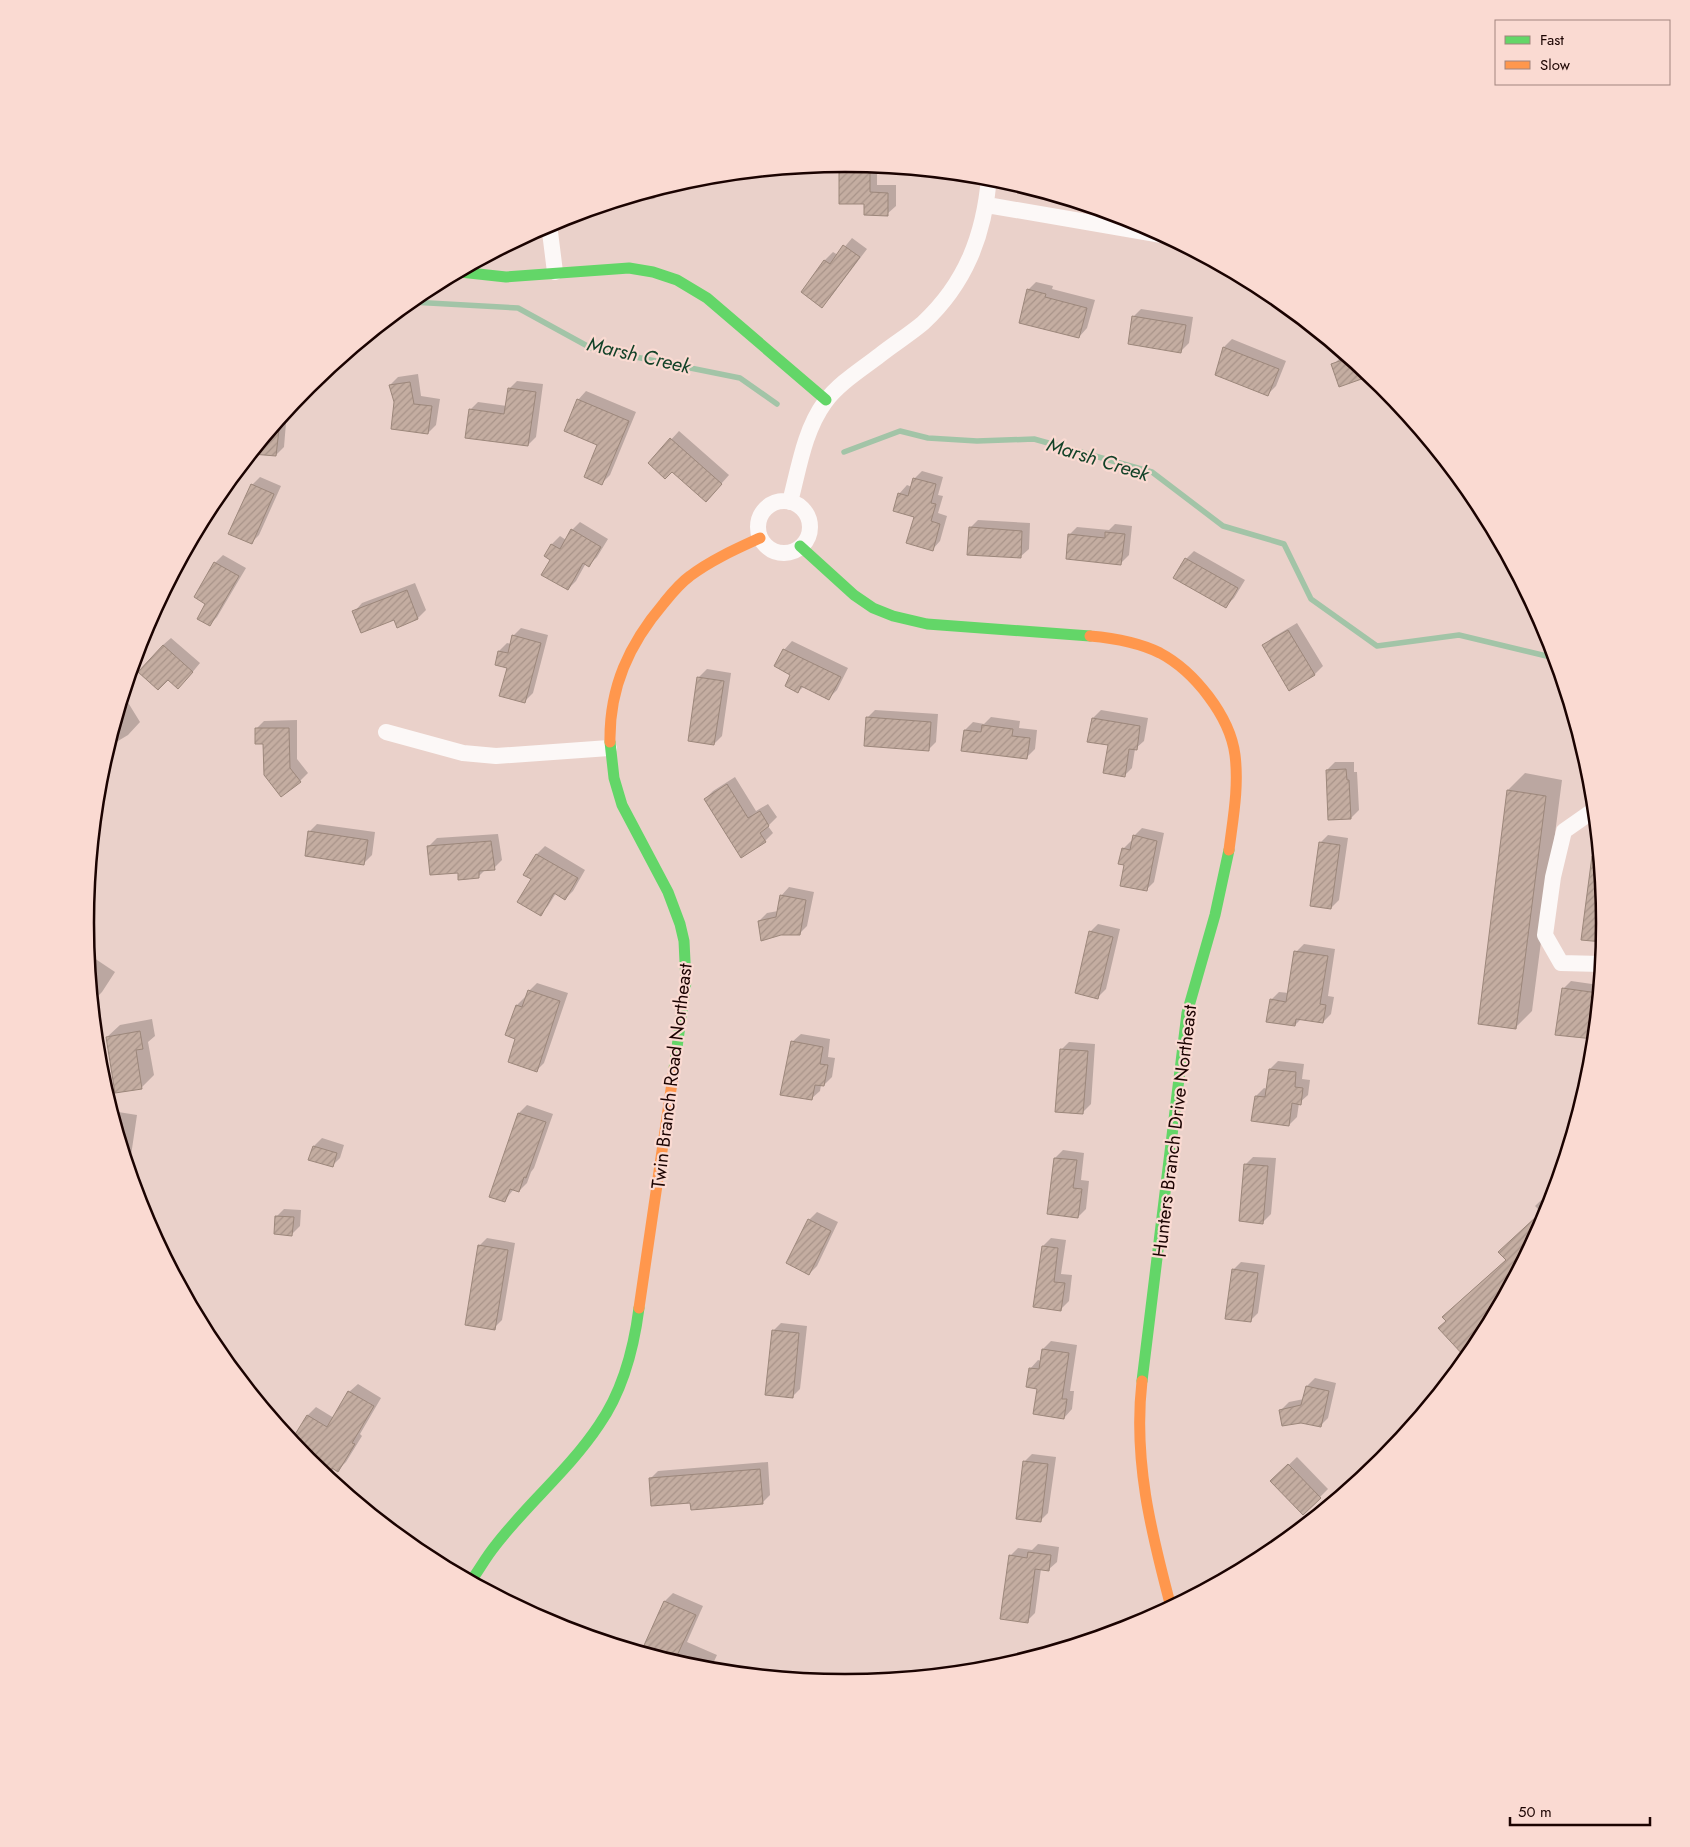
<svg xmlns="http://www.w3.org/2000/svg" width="1690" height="1847" font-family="Jost,sans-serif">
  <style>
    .shadow { fill: #0003 }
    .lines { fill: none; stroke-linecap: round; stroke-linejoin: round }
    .stream { stroke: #a2c4a7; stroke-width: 5.5 }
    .building { fill: url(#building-hatch); stroke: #9c877b }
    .street { stroke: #fcf8f7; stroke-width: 16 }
    .fast { stroke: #63d668; stroke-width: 11 }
    .slow { stroke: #ff974d; stroke-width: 11 }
    .labels { text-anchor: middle; stroke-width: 4.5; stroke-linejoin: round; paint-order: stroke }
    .street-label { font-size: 19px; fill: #1b0301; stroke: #fadad2 }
    .water-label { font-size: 20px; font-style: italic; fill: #134228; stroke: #fadad2 }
    .rim { fill: none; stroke: #1b0301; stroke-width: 2.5 }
  </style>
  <defs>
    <pattern id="building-hatch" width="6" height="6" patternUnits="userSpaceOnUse" patternTransform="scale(1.25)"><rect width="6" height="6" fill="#c4ada1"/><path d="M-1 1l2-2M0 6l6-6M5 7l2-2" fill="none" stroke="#a89389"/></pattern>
  </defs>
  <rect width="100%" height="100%" fill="#ead1ca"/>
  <path class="shadow" d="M842 164 877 167V185H896V206L887 214 865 203 840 165Z
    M662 189V191L654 199 628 201V199Z
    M852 238 867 249 830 298 822 306 802 292 825 260 833 252 838 255Z
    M1036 282 1053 286 1052 289 1095 300 1087 328 1079 337 1028 290Z
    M1141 309 1193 317 1189 343 1181 351 1133 317Z
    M1232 339 1286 361 1276 386 1268 394 1224 347Z
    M1345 355 1369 375 1340 385 1333 365 1341 357Z
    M418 374 421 396 440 399 436 425 428 433 390 385 398 377Z
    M517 381 543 384 536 437 528 445 470 410 478 402 507 406 509 389Z
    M586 391 636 412 610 475 602 483 598 445 565 431 578 400Z
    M287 411 284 447 276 455 253 453Z
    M679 431 729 475 714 492 672 470 650 463Z
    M922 471 943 477 938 495 943 496 938 513 947 516 940 541 932 550 915 517 899 494 907 485 912 487 914 479Z
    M260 477 281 486 259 535 251 543 252 485Z
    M978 520 1030 523 1029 549 1020 557 970 528Z
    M580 522 608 539 597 557 589 565 586 563 576 581 568 589 552 560 545 556 552 544 560 536 566 540 572 530Z
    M1115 524 1132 526 1129 555 1121 563 1069 535 1077 527 1109 530Z
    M1194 551 1245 580 1234 598 1226 606 1186 559Z
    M223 555 246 568 217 617 209 625 207 603 215 563Z
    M415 583 426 610 418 618 397 626 394 619 354 612 362 603Z
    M1297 623 1323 666 1315 674 1290 689 1264 646 1272 638Z
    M521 628 548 635 533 693 525 701 508 667 496 664 499 651 507 643 511 644 513 636Z
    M171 638 200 663 186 680 163 645Z
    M792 641 848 668 837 690 829 698 804 686 798 692 784 650Z
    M707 669 731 673 722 736 714 744 699 677Z
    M124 696 140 722 128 735 108 747Z
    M875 710 938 714 936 742 928 750 867 718Z
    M1101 710 1148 718 1144 741 1135 749 1132 768 1124 776 1110 744 1093 718Z
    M991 717 1020 721 1019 728 1037 730 1035 749 1027 757 965 730 973 722 984 724Z
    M297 720V759L308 773 300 781 265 743 256 729 264 721Z
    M1335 762H1354V772H1357L1359 810 1351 818 1327 770Z
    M1525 773 1562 780 1532 1011 1515 1028 1479 1023 1508 790Z
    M735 777 756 811 768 804 777 817 768 826 773 833 765 841 705 799 713 791Z
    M317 824 375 832 372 855 364 863 309 832Z
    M1142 828 1164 833 1154 882 1146 890 1126 864 1123 849 1131 841H1133L1134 836Z
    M498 834 502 860 494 868 486 869 478 877 459 872 429 846 437 838Z
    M1328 835 1348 838 1339 900 1331 908 1320 843Z
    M1596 835 1605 924 1603 941 1582 938Z
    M545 846 585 870 573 891 565 899 556 893 548 906 540 914 532 878 537 854Z
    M789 887 814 892 807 926 799 934 759 921 767 913 778 911 781 896Z
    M1098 924 1120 929 1106 989 1098 997 1090 932Z
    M1304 944 1335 949 1328 996 1334 997 1331 1014 1323 1022 1301 1019 1295 1025 1271 1000 1279 992 1289 993 1296 952Z
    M88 954 115 972 102 992 93 1001Z
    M1571 981 1599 985 1594 1038 1563 989Z
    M537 983 568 993 544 1063 536 1071 517 1038V1005L525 997 526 998 529 991Z
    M152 1019 155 1036 148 1042 154 1075 141 1088 107 1037 120 1025Z
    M801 1034 830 1039 828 1057 835 1058 832 1077 824 1085H821L820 1091 811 1099 792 1042Z
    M1069 1042 1095 1044 1091 1104 1083 1112 1061 1050Z
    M1278 1061 1304 1064 1302 1079 1310 1080 1308 1095 1299 1103 1297 1117 1289 1125 1256 1096 1264 1088 1267 1089 1270 1069Z
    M527 1105 553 1114 534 1168 531 1172 527 1183 519 1191 514 1189 505 1200 491 1196 519 1113Z
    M112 1111 137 1115 129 1169Z
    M322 1138 344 1145 340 1158 332 1166 314 1146Z
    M1063 1150 1084 1153 1081 1180 1089 1181 1086 1209 1078 1217 1055 1158Z
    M1253 1157 1276 1158 1271 1214 1263 1222 1245 1165Z
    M1556 1186 1547 1215 1473 1350 1447 1321 1461 1300 1507 1259 1500 1252 1541 1212 1535 1206Z
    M284 1209 301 1210 300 1226 292 1234 276 1217Z
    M817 1212 838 1222 817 1266 809 1274V1220Z
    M487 1238 515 1243 502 1320 494 1328 479 1246Z
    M1051 1238 1066 1240 1061 1274 1072 1275 1069 1301 1060 1310 1043 1246Z
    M1241 1262 1265 1265 1258 1313 1250 1321 1233 1270Z
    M781 1323 807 1326 800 1389 792 1397 773 1331Z
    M1051 1341 1077 1345 1070 1391H1074L1072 1409 1064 1418 1038 1388 1030 1369 1038 1360 1041 1361 1043 1349Z
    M1315 1378 1336 1383 1328 1418 1320 1426 1281 1410 1289 1402 1304 1399 1307 1386Z
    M358 1384 381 1398 360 1434 362 1436 346 1462 338 1470 334 1468 328 1478 307 1461 309 1453 292 1442 308 1415 316 1407 334 1418 349 1392Z
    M1032 1454 1056 1457 1048 1513 1040 1521 1024 1462Z
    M1297 1457 1328 1489 1303 1514 1272 1481Z
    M768 1462 770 1495 762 1503 691 1501 650 1479 658 1471Z
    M1038 1544 1059 1547 1057 1562 1048 1570 1041 1569 1035 1613 1027 1621 1010 1556 1018 1548 1032 1550Z
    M673 1593 703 1606 687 1642 717 1655 710 1670 696 1669 642 1652 665 1601Z"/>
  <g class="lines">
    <path class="stream" d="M411 302 518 308 591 348 740 378 777 404
      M844 452 900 431 928 438 977 441 1034 439 1152 472 1223 526 1284 544 1311 599 1377 646 1459 635 1555 658"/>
  </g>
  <path class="building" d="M839 165 870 166V192L888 193V216L864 215V204H839Z
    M843 245 860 257 822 308 801 292 824 260 830 264Z
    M1027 289 1046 294 1045 297 1087 308 1079 338 1019 323Z
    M1132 316 1186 325 1181 353 1128 344Z
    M1223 347 1279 369 1268 396 1215 375Z
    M1348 358 1370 376 1339 387 1331 364Z
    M410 382 414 404 432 406 428 434 391 429 394 402 389 385Z
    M508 388 536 392 528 446 465 438 469 409 504 414Z
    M577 399 629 421 602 485 584 477 597 445 564 431Z
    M280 420 276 456 252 454 273 429Z
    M670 438 722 484 706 502 672 472 665 479 648 463Z
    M913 478 936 484 931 503 936 504 931 521 940 524 933 551 906 543 914 517 893 511 898 493 908 496Z
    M251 484 274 494 252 544 228 534Z
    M969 527 1022 531 1021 558 967 555Z
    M571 529 601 547 589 567 583 563 568 590 541 575 550 560 544 556 551 544 560 549Z
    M1105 532 1125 534 1121 565 1066 559 1068 534 1105 538Z
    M1185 558 1238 588 1226 608 1173 578Z
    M214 562 239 576 210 626 197 619 205 604 194 597Z
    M407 590 418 619 397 628 394 620 361 633 352 611Z
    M1288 630 1315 675 1289 691 1262 645Z
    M512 635 541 643 525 703 499 696 507 668 495 665 498 651 508 653Z
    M163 645 193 672 178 689 168 680 158 690 138 672Z
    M783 649 841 677 829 700 801 686 798 693 785 686 790 675 774 666Z
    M697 677 724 681 714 745 688 741Z
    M866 717 931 722 929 751 864 746Z
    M1092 718 1140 726 1137 750 1129 749 1125 777 1103 773 1108 745 1087 742Z
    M982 725 1013 729 1012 736 1030 738 1027 759 961 751 964 730 981 732Z
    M255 728H289L290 768 301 782 281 797 264 775 263 744H255Z
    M1346 769 1347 780H1349L1351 819 1328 820 1326 770Z
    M727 784 748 818 760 811 769 826 760 833 766 842 741 858 704 799Z
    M1507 790 1546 796 1516 1029 1478 1024Z
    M308 831 368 840 364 865 305 856Z
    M1133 835 1157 841 1147 891 1120 886 1124 865 1118 864 1122 848 1130 850Z
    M491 841 495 870 479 871V878L458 880V873L430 875 427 846Z
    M1319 842 1340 845 1331 909 1310 906Z
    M536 854 578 878 565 900 554 893 541 916 517 902 531 879 523 875Z
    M1592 856 1598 857 1605 924 1603 942 1581 940Z
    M780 895 806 900 800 935H781L761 941 758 921 776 917Z
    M1089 931 1113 937 1098 999 1075 993Z
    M1294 951 1328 956 1320 1004 1326 1005 1323 1023 1296 1019 1295 1026 1266 1022 1270 999 1286 1002Z
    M1562 988 1598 993 1594 1039 1555 1035Z
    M528 990 560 1001 537 1072 508 1062 515 1039 505 1035 516 1005 522 1007Z
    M140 1031 143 1049 136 1050 142 1089 115 1093 106 1037Z
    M791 1041 823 1047 820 1064 828 1065 824 1086 815 1085 812 1100 780 1095Z
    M1060 1049 1088 1051 1083 1114 1055 1112Z
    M1269 1069 1296 1072 1295 1087 1303 1088 1301 1105 1292 1103 1289 1126 1251 1121 1255 1096 1265 1097Z
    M518 1113 546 1122 526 1178 524 1177 519 1192 510 1189 505 1202 489 1197Z
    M313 1146 337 1153 333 1167 308 1160Z
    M1054 1158 1077 1160 1073 1188 1082 1189 1078 1218 1047 1214Z
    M1244 1164 1268 1166 1263 1224 1239 1221Z
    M1550 1204 1547 1215 1477 1345 1464 1356 1438 1328 1446 1321 1442 1317 1506 1260 1498 1252Z
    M275 1216 294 1217 292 1236 274 1234Z
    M808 1219 831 1231 809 1275 786 1263Z
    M478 1245 508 1250 495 1330 465 1325Z
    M1042 1246 1058 1248 1054 1282 1065 1283 1061 1311 1033 1307Z
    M1232 1269 1258 1273 1251 1322 1225 1319Z
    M772 1330 799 1333 793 1398 765 1395Z
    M1042 1349 1069 1353 1062 1399H1067L1064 1419 1033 1414 1037 1389 1026 1387 1029 1368 1039 1369Z
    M1306 1386 1329 1391 1321 1427 1301 1423 1282 1426 1279 1410 1301 1405Z
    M348 1391 374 1406 352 1443 355 1444 338 1472 332 1468 327 1476 307 1461 305 1458 308 1453 296 1447 291 1441 307 1415 327 1427Z
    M1023 1461 1048 1464 1041 1522 1016 1519Z
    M1288 1464 1321 1498 1303 1515 1270 1481Z
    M760 1469 763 1504 691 1510 690 1503 651 1506 649 1478Z
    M1028 1552 1051 1555 1049 1571 1035 1569 1028 1623 1000 1619 1009 1555 1027 1558Z
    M664 1601 696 1615 674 1662 641 1652Z"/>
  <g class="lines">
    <path class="street" d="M987 205 1162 235
      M549 224 555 272
      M758 527a26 26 0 1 1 52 0a26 26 0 1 1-52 0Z
      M790 502C799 468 804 431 825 402 839 383 862 369 880 355 894 344 910 334 923 323 966 283 984 235 989 178
      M386 732 463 753 496 756 609 748
      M1594 810 1564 831 1553 877 1545 935 1561 963 1601 964"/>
    <path class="fast" d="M460 272 506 277 629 268 653 272 677 280 707 298 826 400
      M800 546 854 595 873 608 893 616 927 624 1090 636
      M610 742 614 778 622 805 668 892 680 924 684 941 686 982 674 1069
      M1142 1381 1187 1013 1215 915 1229 850
      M471 1581C479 1570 486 1557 495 1546 527 1504 569 1470 599 1425 622 1392 634 1347 639 1308"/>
    <path class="slow" d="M1090 636C1113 638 1138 642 1160 653 1194 671 1230 716 1235 755 1239 787 1233 818 1229 850
      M610 742C609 688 629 644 664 603 672 593 679 584 690 576 711 560 736 549 760 538
      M639 1308 674 1069
      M1142 1381C1133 1460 1151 1532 1171 1607"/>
  </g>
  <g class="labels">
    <g class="street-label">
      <text transform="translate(671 1076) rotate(-83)" y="7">Twin Branch Road Northeast</text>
      <text transform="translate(1174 1131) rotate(-83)" y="7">Hunters Branch Drive Northeast</text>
    </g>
    <g class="water-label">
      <text transform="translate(639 355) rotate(13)" y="7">Marsh Creek</text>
      <text transform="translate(1098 459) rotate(17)" y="7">Marsh Creek</text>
    </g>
  </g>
  <path d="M0 0H1690V1847H0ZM94 923a751 751 0 1 1 1502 0a751 751 0 1 1-1502 0Z" fill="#fadad2" fill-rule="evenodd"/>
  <path class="rim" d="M94 923a751 751 0 1 1 1502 0a751 751 0 1 1-1502 0Z"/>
  <rect x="1495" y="20" width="175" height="65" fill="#fadad2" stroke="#a1847e"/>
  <rect x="1505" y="36" width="25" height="8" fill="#63d668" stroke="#a1847e"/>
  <text x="1540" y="45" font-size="15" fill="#1b0301">Fast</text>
  <rect x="1505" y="61" width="25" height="8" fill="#ff974d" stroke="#a1847e"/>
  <text x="1540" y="70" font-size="15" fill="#1b0301">Slow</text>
  <path d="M1510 1817v8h140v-8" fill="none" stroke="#1b0301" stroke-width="2.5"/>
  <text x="1518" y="1817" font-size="15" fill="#1b0301" stroke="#fadad2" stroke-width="4" paint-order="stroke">50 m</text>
</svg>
